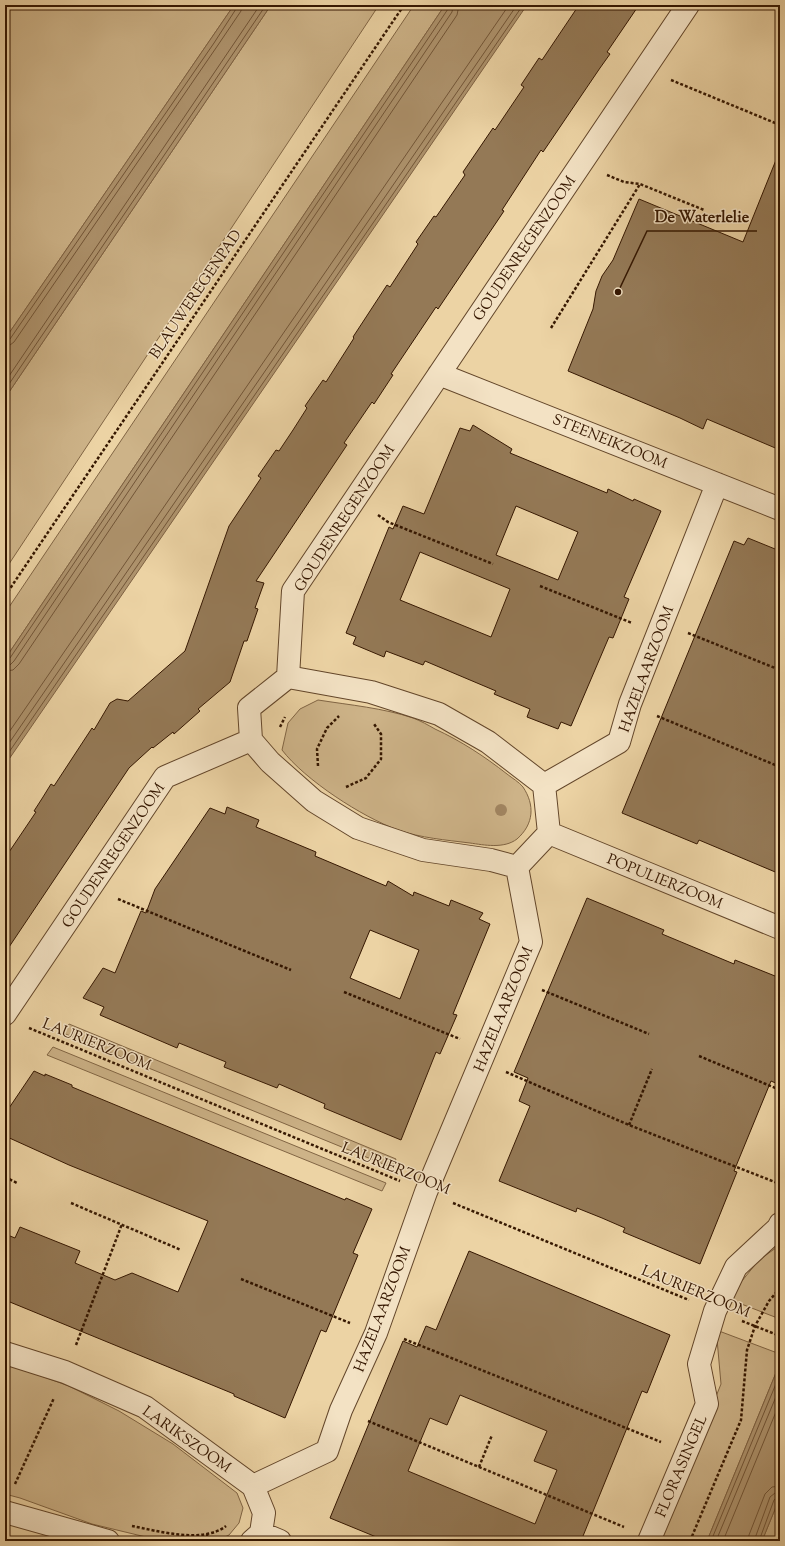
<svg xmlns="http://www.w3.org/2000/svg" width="785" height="1546" font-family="'Sorts Mill Goudy',serif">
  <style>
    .green { fill: #cdb388; stroke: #816544 }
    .water { fill: #ae936d; stroke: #7e6142 }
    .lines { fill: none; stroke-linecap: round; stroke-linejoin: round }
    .shore { stroke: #725537; stroke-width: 1 }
    .building { fill: #947956; stroke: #351701; fill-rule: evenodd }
    .minor-casing { stroke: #63462a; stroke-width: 24 }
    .path { stroke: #351701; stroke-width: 2.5; stroke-dasharray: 3 2; stroke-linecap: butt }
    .minor { stroke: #f3e2c4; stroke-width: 22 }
    .tree { fill: #a18561 }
    .labels { text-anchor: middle; stroke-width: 3; stroke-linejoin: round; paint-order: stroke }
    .street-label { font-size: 15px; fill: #351701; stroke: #f3e2c4 }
    .leader { fill: none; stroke: #351701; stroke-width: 1.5 }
    .callout-dot { fill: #351701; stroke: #f3e2c4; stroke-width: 1.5 }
    .callout-label { font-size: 16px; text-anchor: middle; font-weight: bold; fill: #351701; stroke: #f3e2c4; stroke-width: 3; stroke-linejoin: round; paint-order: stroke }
  </style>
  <rect width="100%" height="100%" fill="#ecd3a4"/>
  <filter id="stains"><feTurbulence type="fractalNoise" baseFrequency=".005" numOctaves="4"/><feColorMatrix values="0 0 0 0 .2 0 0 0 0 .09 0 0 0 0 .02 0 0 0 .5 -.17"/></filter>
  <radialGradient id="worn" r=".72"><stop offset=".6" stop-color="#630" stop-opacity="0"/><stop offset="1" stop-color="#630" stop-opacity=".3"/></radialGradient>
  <path class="green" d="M5 5H234L5 339Z
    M271 5H379L5 570V398Z
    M414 5H445L5 659V613Z
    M318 700C350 705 383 708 413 718 421 721 428 725 435 729 461 741 484 756 507 774 512 778 519 782 523 787 535 805 534 824 517 839 504 849 484 845 470 843 446 840 421 838 398 830 362 817 305 780 282 750L288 723 300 709Z
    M69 1024 396 1159 393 1168 63 1033Z
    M53 1047 386 1183 382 1191 47 1055Z
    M780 1245V1319L731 1300 737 1287 759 1260Z
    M719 1331 780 1354V1363L707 1541H658L721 1384 717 1339Z
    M5 1363 69 1386 119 1411 173 1444 237 1493 243 1508 239 1523 229 1535 217 1541H174L150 1538 92 1524 20 1498 5 1494Z
    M780 1497V1541H762Z"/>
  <path class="water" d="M234 5H271L5 398V339Z
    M445 5H527L5 765V659Z
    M780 1363V1497L762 1541H707Z"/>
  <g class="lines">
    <path class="shore" d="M5 341 10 339 214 43 236 9 237 5
      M5 346 10 345 14 342 218 45 241 11 242 5
      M5 382 260 5
      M5 390 266 5
      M5 660 10 658 448 9V5
      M5 665H10L14 661 452 12 453 5
      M5 671 13 670 19 664 457 15 459 5
      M5 738 509 5
      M5 749 517 5
      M5 758 523 5
      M711 1541 780 1374
      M716 1541 780 1387
      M723 1541 780 1402
      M748 1541 749 1535 765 1494 772 1487 780 1486
      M754 1541 770 1497 775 1493 780 1492
      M759 1541 774 1500 777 1497H780"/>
  </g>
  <path class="building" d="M579 5H639L607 52 610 54 600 68 543 152 541 150 502 210 504 211 438 309 436 307 391 374 393 375 374 404 372 402 344 443 347 445 256 581 264 583 255 608 258 609 247 641H244L230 682 198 709 200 711 174 734 173 732 153 748 152 747 129 768 5 953V858L36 812 34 811 43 797 51 784 54 786 92 728 94 730 110 703 117 699 128 701 185 651 229 526 261 478 258 476 276 450 279 451 293 430 307 408 305 406 323 380 326 382 354 338 353 337 387 285 390 287 418 244 416 242 434 216 436 217 465 175 463 172 493 128 495 130 524 87 521 85 539 58 542 60Z
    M778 155H780V450L707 419 703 429 680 418 568 371 593 309 596 291 602 276 613 260 639 199 743 242Z
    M473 425 512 449 510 453 607 493 608 489 633 501 634 499 661 511 624 597 629 599 613 638 609 637 571 726 561 722 558 729 527 717 530 709 494 694 496 691 425 661 423 665 386 651 384 657 353 644 356 637 346 633 389 527 393 529 403 506 424 514 460 428 470 431ZM516 506 578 532 558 580 496 555ZM420 552 510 589 491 637 400 600Z
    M748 538 780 551V874L699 840 697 844 622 813 734 541 744 545Z
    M227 807 259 820 256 827 316 852 315 856 386 886 388 881 413 896 414 892 449 906 451 900 483 913 479 919 490 924 453 1014 457 1015 440 1054 436 1052 401 1140 324 1108 325 1104 279 1084 277 1088 224 1067 226 1062 179 1043 177 1048 100 1015 104 1007 83 998 103 968 115 973 141 911 146 913 155 889 210 808 225 814ZM370 930 419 950 400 999 350 978Z
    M587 898 664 930 662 934 734 964 735 960 780 978V1085L771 1081 734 1171 737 1172 700 1264 623 1232 625 1228 602 1218 577 1208 576 1212 499 1181 530 1106 519 1101 528 1078 514 1072Z
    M34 1071 45 1076V1074L72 1085V1087L345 1200 346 1198 372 1209 353 1253 358 1255 326 1332 321 1330 285 1418 234 1396V1394L5 1300V1234L15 1238 20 1227 80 1251 75 1263 115 1280 132 1273 178 1292 208 1221 69 1165 5 1136V1114Z
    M469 1251 670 1335 647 1393 642 1391 581 1541H386L330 1518 403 1341 417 1347 426 1326 436 1330ZM460 1395 547 1431 534 1461 557 1470 535 1524 408 1471 430 1418 447 1425Z"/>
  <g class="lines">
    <g class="minor-casing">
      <path id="minor" d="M439 374 780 509
        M288 677 371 692 439 714 488 742 544 785
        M251 740 249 708 288 677 293 591 688 5
        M251 740 270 762 314 801 358 828 423 850 491 860 517 867
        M544 785 619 742 630 704 717 484
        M549 833 780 928
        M517 867 549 833 544 785
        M5 1014 165 777 251 740
        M5 1353 65 1372 145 1407 253 1486 264 1513 261 1533 252 1541
        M253 1486 327 1451 341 1410 376 1333 426 1192 531 942 517 867
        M5 1512 108 1541
        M261 1533 280 1541
        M649 1541 707 1404 699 1364 715 1311 736 1267 778 1228 780 1224"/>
    </g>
    <path class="path" d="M671 80 780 125
      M607 175 624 182 640 184 704 210
      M551 328 640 184
      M378 515 388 522 493 564
      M540 586 632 623
      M5 596 404 5
      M688 633 780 670
      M657 716 780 767
      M280 727 285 717
      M318 766 317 749 327 728 339 716
      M778 766 780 761
      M346 787 366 778 381 759V734L374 724
      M118 899 291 970
      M542 990 649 1034
      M344 992 460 1039
      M29 1028 400 1181
      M699 1056 780 1090
      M506 1072 629 1125 780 1184
      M629 1125 652 1069
      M5 1177 17 1183
      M71 1203 181 1250
      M453 1203 689 1300
      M241 1279 350 1323
      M742 1321 780 1336
      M404 1339 661 1442
      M76 1345 122 1224
      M368 1421 624 1527
      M479 1467 492 1435
      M15 1484 54 1398
      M132 1526C158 1531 203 1544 226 1526
      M207 1534 208 1541
      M690 1541 741 1420 747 1350 755 1326 769 1301 780 1288"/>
    <use href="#minor" class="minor"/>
  </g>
  <circle class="tree" cx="501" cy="810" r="6"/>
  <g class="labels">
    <g class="street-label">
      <text transform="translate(524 248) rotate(-56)" y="5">GOUDENREGENZOOM</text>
      <text transform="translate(195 294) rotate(-56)" y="5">BLAUWEREGENPAD</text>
      <text transform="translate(610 441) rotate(22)" y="5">STEENEIKZOOM</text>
      <text transform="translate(344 518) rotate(-57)" y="5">GOUDENREGENZOOM</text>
      <text transform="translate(646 669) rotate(-70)" y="5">HAZELAARZOOM</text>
      <text transform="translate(113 855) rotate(-56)" y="5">GOUDENREGENZOOM</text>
      <text transform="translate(665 881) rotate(22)" y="5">POPULIERZOOM</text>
      <text transform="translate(503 1009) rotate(-68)" y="5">HAZELAARZOOM</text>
      <text transform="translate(97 1044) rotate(22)" y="5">LAURIERZOOM</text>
      <text transform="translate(396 1168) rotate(22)" y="5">LAURIERZOOM</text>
      <text transform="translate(696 1291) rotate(22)" y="5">LAURIERZOOM</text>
      <text transform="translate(382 1309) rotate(-69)" y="5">HAZELAARZOOM</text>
      <text transform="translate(187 1439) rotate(35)" y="5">LARIKSZOOM</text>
      <text transform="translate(681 1466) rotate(-67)" y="5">FLORASINGEL</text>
    </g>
  </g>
  <path class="leader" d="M618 292L647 231H757"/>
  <circle class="callout-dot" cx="618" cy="292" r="4"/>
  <g class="callout-label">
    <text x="702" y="222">De Waterlelie</text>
  </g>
  <rect width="785" height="1546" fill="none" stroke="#ecd3a4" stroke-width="20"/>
  <rect x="6" y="6" width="773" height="1534" fill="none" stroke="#351701" stroke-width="2"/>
  <rect x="10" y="10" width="765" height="1526" fill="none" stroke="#351701"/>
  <rect width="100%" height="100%" filter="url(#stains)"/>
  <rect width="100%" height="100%" fill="url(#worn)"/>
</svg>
